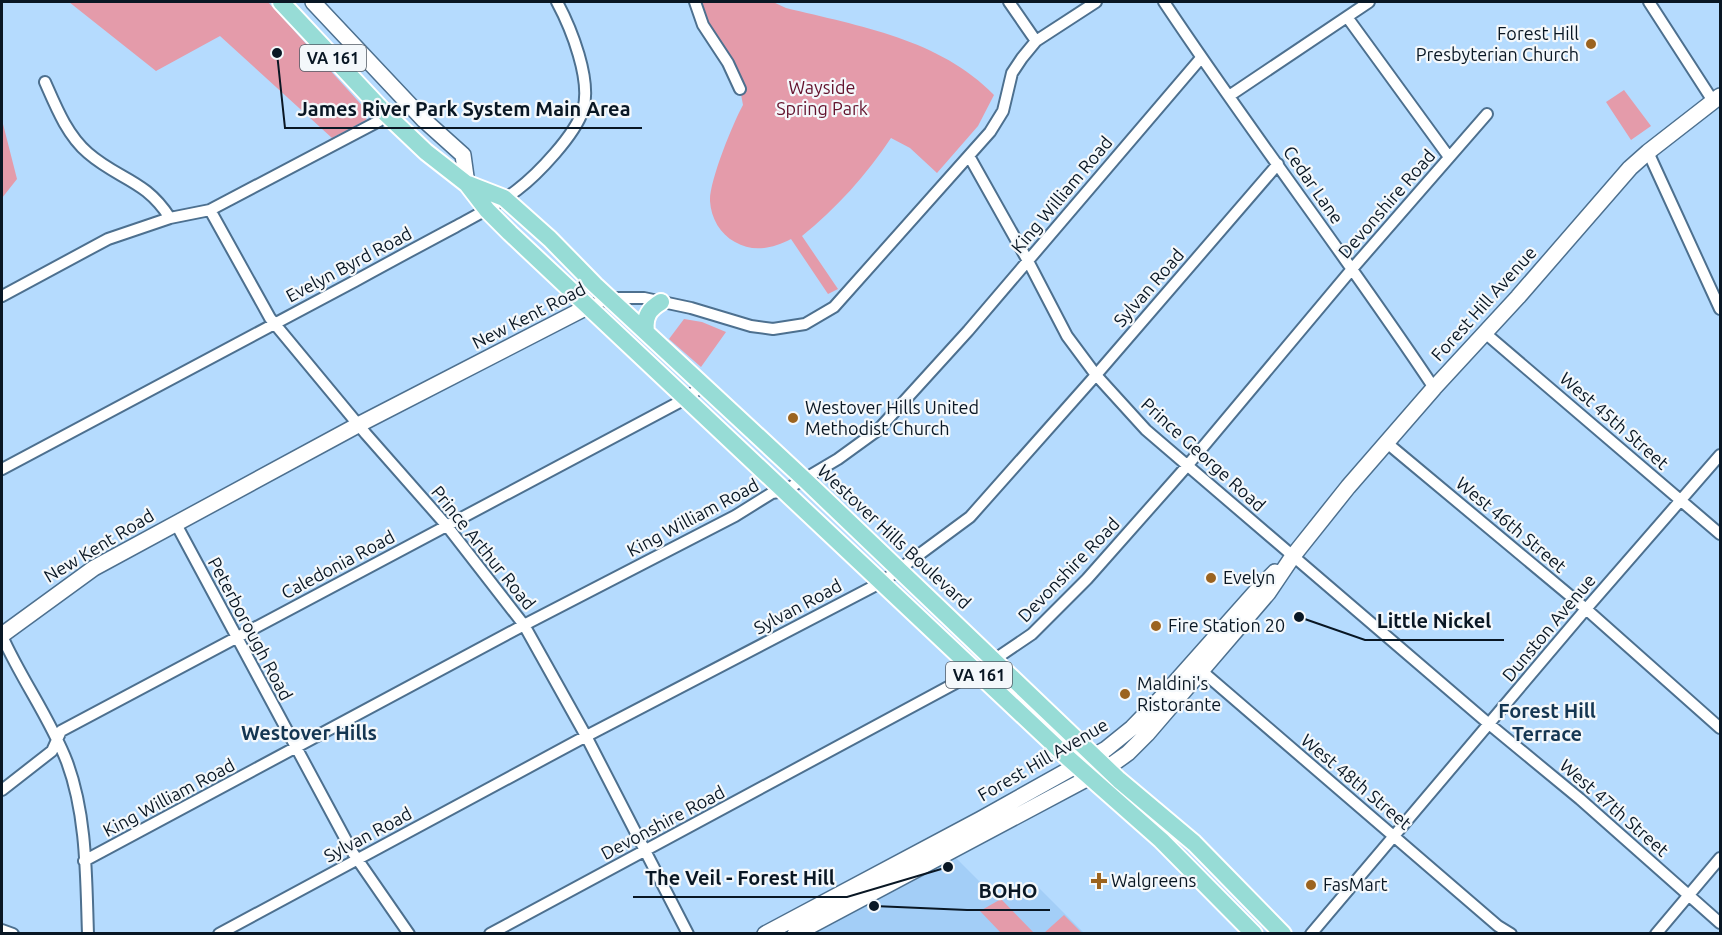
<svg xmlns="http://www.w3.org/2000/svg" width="1722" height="935" font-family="Ubuntu,sans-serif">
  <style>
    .built { fill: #a3cef7 }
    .green { fill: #e49baa }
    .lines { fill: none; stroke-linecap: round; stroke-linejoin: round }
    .street-casing { stroke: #4d708f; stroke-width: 14 }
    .secondary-casing { stroke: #4d708f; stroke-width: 18 }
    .primary-casing { stroke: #fff; stroke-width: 20 }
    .street { stroke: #fff; stroke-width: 10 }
    .secondary { stroke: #fff; stroke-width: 15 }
    .primary { stroke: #97dcd6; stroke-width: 16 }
    .poi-dot { fill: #9b631f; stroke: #f4f8fb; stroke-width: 2 }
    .labels { text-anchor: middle; stroke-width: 4.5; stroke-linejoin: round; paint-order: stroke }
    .shield { fill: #f4f8fb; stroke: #505a64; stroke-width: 1.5 }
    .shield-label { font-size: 16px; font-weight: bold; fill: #091724 }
    .poi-label { font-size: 18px; fill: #091724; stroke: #f4f8fb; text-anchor: start }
    .park-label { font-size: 18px; fill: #64142e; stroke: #f4f8fb }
    .street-label { font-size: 18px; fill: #091724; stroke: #f4f8fb }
    .neighbourhood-label { font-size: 20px; font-weight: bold; fill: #143652; stroke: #f4f8fb }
    .leader { fill: none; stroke: #091724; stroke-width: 2 }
    .callout-dot { fill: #091724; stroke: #f4f8fb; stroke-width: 2 }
    .callout-label { font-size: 20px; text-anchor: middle; font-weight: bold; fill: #091724; stroke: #f4f8fb; stroke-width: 4.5; stroke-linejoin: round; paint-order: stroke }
  </style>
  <rect width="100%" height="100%" fill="#b5dbfe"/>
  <path class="built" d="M955 857 997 899 1031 880 1084 933 811 934Z"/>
  <path class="green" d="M69 2H268L368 112 366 120 332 138 220 36 156 71Z
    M697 2H773L786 8C859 26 940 39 994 95L978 126 937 173 910 148 891 138C867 174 836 209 802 236L838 289 828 294 791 239C774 248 753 253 735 242 720 234 711 218 710 201 709 182 733 123 743 105L740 89 711 45Z
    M1624 90 1651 126 1631 140 1606 102Z
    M2 120 17 179 2 198Z
    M684 319 702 322 726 332 701 367 669 339Z
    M1001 899 1034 933H1001L980 911Z
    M1064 915 1082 933H1044Z"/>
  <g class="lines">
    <g class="street-casing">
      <path id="street" d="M695 2 703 25 728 63 740 89
        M1009 2 1036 41
        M1164 2C1251 133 1347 257 1434 388
        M1649 2 1713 101
        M1347 17 1449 157
        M45 82C56 107 67 135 88 153 119 180 145 179 170 218
        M1229 96 1369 2
        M1648 152 1720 309
        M969 156 1028 261 1067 336 1096 375 1146 430 1489 724 1580 799 1720 923
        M210 210 270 318 279 329 366 434 447 526 524 625 586 736 688 934
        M2 296 108 239 170 218 210 210 379 121 386 114
        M589 306 611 298H644L691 308 751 326 773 329 805 324 834 307 990 132 1003 111 1012 73 1022 58 1036 41 1096 2
        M1485 333 1720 534
        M1387 443 1586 609 1720 728
        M2 469C119 406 237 344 355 281 388 263 421 245 455 227 475 216 499 204 517 190 538 174 575 135 583 110 592 80 571 28 557 2
        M176 524 353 853 409 934
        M2 636C21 679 50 718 67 762 87 816 86 877 88 934
        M1196 666 1498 926 1511 934
        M2 790 52 751 61 731 687 398 703 385
        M84 861 524 625 735 516 772 493 784 491 838 459 878 430 968 331 1201 58
        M2 930 13 934
        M219 934 577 741 882 582 970 517 1096 375 1278 164
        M490 934 976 672 1032 634 1087 579 1187 466 1352 269 1487 114
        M1311 934 1586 609 1720 455
        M1656 934 1720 858"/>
    </g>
    <g class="secondary-casing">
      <path id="secondary" d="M313 2 424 120 463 155 467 184
        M2 635 94 568 358 425 589 306
        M765 934 981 819 1106 749 1132 728 1164 695 1260 587 1275 572
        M795 934 1107 768 1128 753 1147 734 1268 593 1293 556 1348 487 1434 388 1518 297 1630 168 1648 152 1720 96"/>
    </g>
    <g class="primary-casing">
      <path id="primary" d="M281 2 386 114 426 152 467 184 487 210 510 233 1067 757 1161 840 1254 934
        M468 184 504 198 550 239 595 285 804 479 1119 780 1194 843 1283 934
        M646 331C644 317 649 309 661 302"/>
    </g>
    <use href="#street" class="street"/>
    <use href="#secondary" class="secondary"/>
    <use href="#primary" class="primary"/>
  </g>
  <g class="poi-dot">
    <circle cx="1591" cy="44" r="6"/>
    <circle cx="793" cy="418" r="6"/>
    <circle cx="1211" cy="578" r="6"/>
    <circle cx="1156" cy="626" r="6"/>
    <circle cx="1125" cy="694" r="6"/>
    <path d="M1096 872h6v6h6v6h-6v6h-6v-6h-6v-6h6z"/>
    <circle cx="1311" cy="885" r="6"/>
  </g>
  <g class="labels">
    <g class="shield">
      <rect x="300" y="45" width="66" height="26" rx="4.5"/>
      <rect x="946" y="662" width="66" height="26" rx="4.5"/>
    </g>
    <g class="shield-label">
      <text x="333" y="64">VA 161</text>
      <text x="979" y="681">VA 161</text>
    </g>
    <g class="poi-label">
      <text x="1579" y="40" text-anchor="end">Forest Hill<tspan x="1579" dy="21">Presbyterian Church</tspan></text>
      <text x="805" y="414">Westover Hills United<tspan x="805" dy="21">Methodist Church</tspan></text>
      <text x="1223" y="584">Evelyn</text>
      <text x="1168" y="632">Fire Station 20</text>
      <text x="1137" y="690">Maldini's<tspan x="1137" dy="21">Ristorante</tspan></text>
      <text x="1111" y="887">Walgreens</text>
      <text x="1323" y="891">FasMart</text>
    </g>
    <g class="park-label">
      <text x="822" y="94">Wayside<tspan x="822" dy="21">Spring Park</tspan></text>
    </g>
    <g class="street-label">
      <text transform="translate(1313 185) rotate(55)" y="6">Cedar Lane</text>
      <text transform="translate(1062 195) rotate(-50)" y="6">King William Road</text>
      <text transform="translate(1387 204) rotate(-49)" y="6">Devonshire Road</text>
      <text transform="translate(349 265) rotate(-28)" y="6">Evelyn Byrd Road</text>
      <text transform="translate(1149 288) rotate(-49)" y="6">Sylvan Road</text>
      <text transform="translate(1484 304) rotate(-48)" y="6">Forest Hill Avenue</text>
      <text transform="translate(529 316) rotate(-27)" y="6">New Kent Road</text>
      <text transform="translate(1614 421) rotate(41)" y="6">West 45th Street</text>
      <text transform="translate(1203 455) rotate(42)" y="6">Prince George Road</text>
      <text transform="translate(693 518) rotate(-28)" y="6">King William Road</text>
      <text transform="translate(1511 525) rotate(40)" y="6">West 46th Street</text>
      <text transform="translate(894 537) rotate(43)" y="6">Westover Hills Boulevard</text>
      <text transform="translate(99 546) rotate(-31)" y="6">New Kent Road</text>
      <text transform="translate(483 548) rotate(51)" y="6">Prince Arthur Road</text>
      <text transform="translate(338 565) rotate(-28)" y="6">Caledonia Road</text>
      <text transform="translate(1069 570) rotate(-46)" y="6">Devonshire Road</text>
      <text transform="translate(798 607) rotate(-28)" y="6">Sylvan Road</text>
      <text transform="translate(1549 628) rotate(-50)" y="6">Dunston Avenue</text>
      <text transform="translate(250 629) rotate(62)" y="6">Peterborough Road</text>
      <text transform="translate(1043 760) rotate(-30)" y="6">Forest Hill Avenue</text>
      <text transform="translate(1356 782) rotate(40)" y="6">West 48th Street</text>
      <text transform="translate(169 798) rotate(-28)" y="6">King William Road</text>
      <text transform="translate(1614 808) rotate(41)" y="6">West 47th Street</text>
      <text transform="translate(663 823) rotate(-28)" y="6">Devonshire Road</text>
      <text transform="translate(368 835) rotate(-28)" y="6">Sylvan Road</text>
    </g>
    <g class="neighbourhood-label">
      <text x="1547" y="718">Forest Hill<tspan x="1547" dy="23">Terrace</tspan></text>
      <text x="309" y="740">Westover Hills</text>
    </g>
  </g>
  <path class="leader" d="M277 53L285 128H642M1299 617L1365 640H1504M948 867L847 897H633M874 906L967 910H1050"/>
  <g class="callout-dot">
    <circle cx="277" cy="53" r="6"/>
    <circle cx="1299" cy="617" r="6"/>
    <circle cx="948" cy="867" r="6"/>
    <circle cx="874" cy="906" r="6"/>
  </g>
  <g class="callout-label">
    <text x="464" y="116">James River Park System Main Area</text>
    <text x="1434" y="628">Little Nickel</text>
    <text x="740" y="885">The Veil - Forest Hill</text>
    <text x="1008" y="898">BOHO</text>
  </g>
  <rect width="1722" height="935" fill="none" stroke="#091724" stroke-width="6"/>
</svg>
